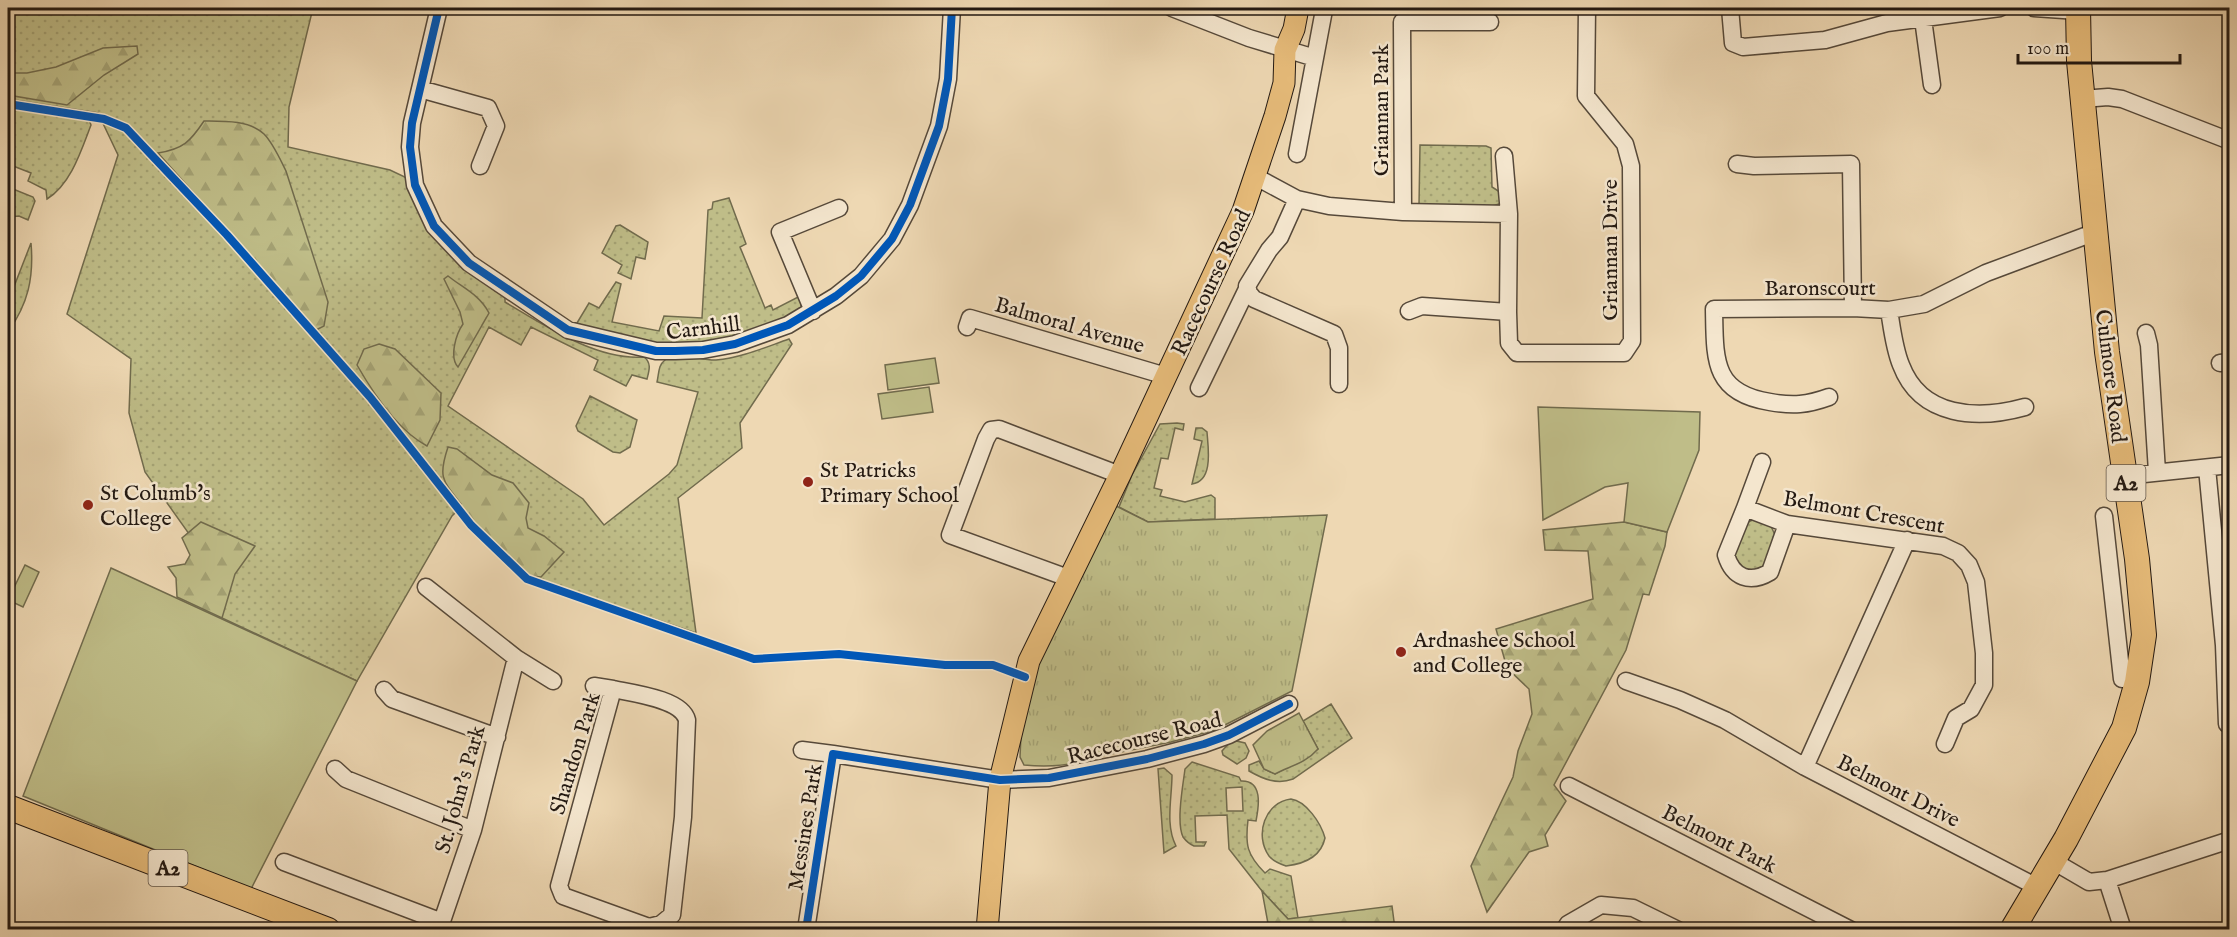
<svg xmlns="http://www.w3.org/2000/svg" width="2237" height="937" font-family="'IM FELL English',serif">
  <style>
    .grass { fill: url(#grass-dots); stroke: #716b4d; stroke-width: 1.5; fill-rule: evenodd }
    .forest { fill: url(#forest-firs); stroke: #716b4d; stroke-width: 1.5 }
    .park { fill: url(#park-tufts); stroke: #716b4d; stroke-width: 1.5 }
    .garden { fill: #bfbd88; stroke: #716b4d; stroke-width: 1.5 }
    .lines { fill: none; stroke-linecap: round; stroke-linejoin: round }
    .minor-casing { stroke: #56493a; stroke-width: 19 }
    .major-casing { stroke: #231912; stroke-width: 23 }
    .highway-casing { stroke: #231912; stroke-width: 26 }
    .minor { stroke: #f4e6ce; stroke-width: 16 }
    .major { stroke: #e7bc7a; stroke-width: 21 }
    .highway { stroke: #e7bc7a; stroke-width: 24 }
    .cycleway-casing { stroke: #f4e6ce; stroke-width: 11 }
    .cycleway { stroke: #0057b8; stroke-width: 8 }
    .poi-dot { fill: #8f2418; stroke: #f4e6ce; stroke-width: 2 }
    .labels { text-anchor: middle; stroke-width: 5; stroke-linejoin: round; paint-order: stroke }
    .shield { fill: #f4e6ce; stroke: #62564a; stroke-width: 1.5 }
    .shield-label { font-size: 21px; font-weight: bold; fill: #231912 }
    .street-label { font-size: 22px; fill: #231912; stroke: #f4e6ce }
    .poi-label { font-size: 22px; fill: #231912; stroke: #f4e6ce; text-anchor: start }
  </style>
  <defs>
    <pattern id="grass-dots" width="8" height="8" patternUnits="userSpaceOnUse" patternTransform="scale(1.5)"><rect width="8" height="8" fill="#bfbd88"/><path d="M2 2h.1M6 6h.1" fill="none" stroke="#a4a274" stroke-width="1.8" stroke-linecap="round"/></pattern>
    <pattern id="forest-firs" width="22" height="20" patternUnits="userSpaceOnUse" patternTransform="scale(1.5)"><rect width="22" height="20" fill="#bfbd88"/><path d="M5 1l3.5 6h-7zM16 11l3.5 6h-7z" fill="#a4a274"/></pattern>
    <pattern id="park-tufts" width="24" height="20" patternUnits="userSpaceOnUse" patternTransform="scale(1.5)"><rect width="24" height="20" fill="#bfbd88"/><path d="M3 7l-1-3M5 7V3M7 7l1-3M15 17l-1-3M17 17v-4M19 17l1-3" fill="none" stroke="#a4a274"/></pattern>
  </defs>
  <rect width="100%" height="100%" fill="#eed8b3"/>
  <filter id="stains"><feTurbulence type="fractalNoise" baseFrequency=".00333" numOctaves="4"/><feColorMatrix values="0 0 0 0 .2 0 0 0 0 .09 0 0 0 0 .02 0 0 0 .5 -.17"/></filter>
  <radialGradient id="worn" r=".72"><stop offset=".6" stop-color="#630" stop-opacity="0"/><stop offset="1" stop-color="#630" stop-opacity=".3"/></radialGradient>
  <path class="grass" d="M13 8H313L289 107 288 147 390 170 407 178 467 269 505 297V302C544 325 597 361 644 357 652 363 649 371 647 379L632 375 626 386 594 370 598 360 531 327 521 345 489 327 448 406 583 499 604 525 669 474 677 465 698 392 657 382C659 374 658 365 665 360 679 350 701 361 716 360 741 358 766 347 789 339L792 344 740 423 742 448 678 498 696 633 528 576 489 540 461 507 452 516 357 681 222 618 192 538 145 472 129 413 131 359 67 314 118 155 98 113 8 99V14Z
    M8 106 89 120 91 125C81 151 71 184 47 199L46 190 28 181 31 173 8 164Z
    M1420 145 1486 146 1491 148 1492 187 1503 194V199L1499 204 1492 206 1419 205Z
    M8 187 33 197 35 201 28 220 19 216 8 217Z
    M729 198 746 244 740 247 765 308 771 305 773 310 800 296C803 303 802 308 796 313 778 321 759 330 740 336 687 351 627 346 577 323L589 303 599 308 616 282 621 284 612 322 659 331 664 316 702 318 708 210 712 209 713 202Z
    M620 225 648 242 645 259 636 257 631 279 618 273 622 265 602 253 616 226Z
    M31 243C34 278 28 304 8 332V302Z
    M590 396 637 420 630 447 620 453 613 452 578 431 576 426Z
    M1177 423 1184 424 1183 430 1175 428 1168 459 1161 458 1154 488 1162 490 1160 496 1185 502 1211 495 1215 498V519L1148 522 1119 507 1132 475 1160 424Z
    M1196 428H1202L1207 432C1208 447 1214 481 1192 484L1202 441 1194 439Z
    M1757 519 1770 524 1775 535C1769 554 1768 576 1742 569L1733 555C1738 540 1740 521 1757 519Z
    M1331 704 1352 738 1293 779C1277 785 1263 779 1249 771V765L1259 761 1264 769 1275 774 1318 749 1303 721Z
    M1232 740 1245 743 1249 751 1246 758 1237 764 1223 755 1222 751Z
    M1192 762 1239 777 1241 781C1263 780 1259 806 1256 821L1248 820C1245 845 1247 855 1265 873L1270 869 1291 876 1298 918 1288 919 1262 891 1229 849 1227 815 1195 816 1196 842H1206L1204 846H1194C1189 844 1186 841 1183 837 1176 822 1183 785 1185 769ZM1242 787 1243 811H1227L1226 788Z
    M1164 768 1172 775C1172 798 1165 825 1176 846L1164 853 1158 769Z
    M1291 799C1306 801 1321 823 1325 838 1321 857 1303 864 1286 866 1280 864 1273 861 1269 856 1254 835 1265 802 1291 799Z"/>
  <path class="forest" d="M137 46 138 54 104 75 67 105 8 95V73H27L56 67 103 48Z
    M204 121C223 121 249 120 264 134 273 143 280 159 286 171L328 302 324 326 316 330 158 153C183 149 190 142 204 121Z
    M448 276C463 288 480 295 489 313L458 367C449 357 456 334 463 324L460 312 444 279Z
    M379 344 395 349 441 393 440 420 427 446C399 431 373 393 357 365L364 349Z
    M448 447 457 449 492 475 513 483 529 503 526 518 528 528 544 536 564 552 541 577 528 576 489 540 461 507V504C442 480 438 477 448 447Z
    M201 522 255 546 235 574 222 618 177 597 176 578 168 567 185 564 190 555 182 538Z
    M1624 522 1667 532 1665 546 1649 595 1643 594 1626 650 1554 785 1566 801 1545 835 1548 846 1529 852 1487 912 1471 866 1513 777 1518 751 1532 714 1529 689 1507 668 1496 629 1593 599 1588 551 1545 550 1543 530Z
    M1262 891 1288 919 1392 906 1395 929H1269Z"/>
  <path class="park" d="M1110 503 1148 522 1327 515 1292 691 1215 730 1171 742 1091 758C1071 766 1045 767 1024 765L1020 757 1021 735 1034 669Z
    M1299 713 1318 749C1306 763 1290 766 1275 774L1264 769 1253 745 1267 731Z"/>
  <path class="garden" d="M935 358 939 383 888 390 885 365Z
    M929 387 933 412 882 419 878 394Z
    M1538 407 1700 412 1699 450 1667 532 1624 522 1628 483 1605 487 1543 520Z
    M25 565 39 572 23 607 8 600Z
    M111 568 357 681 251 889 23 796Z"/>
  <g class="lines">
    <g class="minor-casing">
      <path id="minor" d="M439 8 412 123 410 147 415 185 434 226 469 263 568 330 656 351H675L703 350 735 344 788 325 836 296 861 276 892 239 910 205 939 126 948 79 952 8
        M1172 8 1249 38 1315 58
        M1730 8 1733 43 1743 47 1825 40 1887 23 2000 8
        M2034 8 2078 11
        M1923 19 1932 85
        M420 89 488 108 496 126 480 166
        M2082 99 2108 97 2122 99 2230 141
        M1297 154 1324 10
        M1737 164 1754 166 1851 164 1853 308
        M1256 177 1297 199 1329 206 1403 212 1509 214
        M1297 199 1280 237 1269 250 1247 286 1249 293 1254 299 1334 334 1339 348V384
        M1403 212 1402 22H1490
        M1889 310C1892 328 1894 348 1901 365 1921 418 1978 420 2025 407
        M813 311 780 232 839 208
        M1409 311 1422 306 1508 312 1509 214 1504 156
        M1508 312 1509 343 1517 353H1624L1632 341 1631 166 1625 144 1586 96 1587 8
        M967 327 970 318 1166 376
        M2146 333 2149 345 2157 472
        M2220 363 2230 362
        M1199 388 1247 289
        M1829 397C1807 405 1793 406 1770 402 1712 393 1715 359 1714 309L1853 308 1889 310 1924 304 1986 273 2085 236H2096
        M1762 462 1745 508 1787 524 1943 546 1958 553 1969 565 1976 582 1984 653V685L1971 709 1956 718 1945 744
        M2207 468 2224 645 2227 724
        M2125 476 2230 465
        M1745 508 1726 555C1733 578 1750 584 1770 572L1787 524
        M2104 516 2122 679
        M1068 578 950 535 986 439 991 430 999 429 1120 475
        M426 587 516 658 553 681
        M1626 681 1680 700 1725 720 1805 767 2037 887
        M594 686 613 689
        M613 689C632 693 682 699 687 720L683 817 672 915 661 924 649 927 563 896 559 886Z
        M384 690 392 699 497 737
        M802 750 833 754
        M1805 767 1907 540
        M335 769 346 779 473 830
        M1569 786 1851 930
        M2053 861 2089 882 2107 880 2230 840
        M284 862 442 922
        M2107 880 2123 930
        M439 930 473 830 516 658
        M806 930 833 754 1000 780 1049 778 1147 759 1204 744 1229 735 1289 704
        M1564 930 1568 924 1601 905 1633 908 1678 930"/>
    </g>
    <g class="major-casing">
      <path id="major" d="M987 930 1000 780 1029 661 1120 475 1243 211 1275 116 1284 83 1285 50 1294 29 1298 8"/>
    </g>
    <g class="highway-casing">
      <path id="highway" d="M8 807 328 930
        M2012 930 2066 839 2124 728 2137 682 2144 635 2137 559 2107 352 2079 61 2078 8"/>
    </g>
    <use href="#minor" class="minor"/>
    <use href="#major" class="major"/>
    <use href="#highway" class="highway"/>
    <g class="cycleway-casing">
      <path id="cycleway" d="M439 8 412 123 410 147 415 185 434 226 469 263 568 330 656 351H675L703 350 735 344 788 325 836 296 861 276 892 239 910 205 939 126 948 79 952 8
        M8 104 104 119 126 128 227 235 370 397 471 525 527 579 754 659 839 654 945 665H993L1025 677
        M806 930 833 754 1000 780 1049 778 1147 759 1204 744 1229 735 1289 704"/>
    </g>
    <use href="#cycleway" class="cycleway"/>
  </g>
  <g class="poi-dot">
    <circle cx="808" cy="482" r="6"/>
    <circle cx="88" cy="505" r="6"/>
    <circle cx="1401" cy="652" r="6"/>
  </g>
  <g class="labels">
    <g class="shield">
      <rect x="2106.5" y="465" width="39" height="36" rx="4.5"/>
      <rect x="148.5" y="850" width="39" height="36" rx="4.5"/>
    </g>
    <g class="shield-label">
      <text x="2126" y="490">A2</text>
      <text x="168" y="875">A2</text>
    </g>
    <g class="street-label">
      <text transform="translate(1380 110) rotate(-90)" y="8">Griannan Park</text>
      <text transform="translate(1609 250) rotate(-90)" y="8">Griannan Drive</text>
      <text transform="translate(1210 282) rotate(-65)" y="8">Racecourse Road</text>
      <text x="1820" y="295">Baronscourt</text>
      <text transform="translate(1070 324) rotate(16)" y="8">Balmoral Avenue</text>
      <text transform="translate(703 327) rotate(-7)" y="8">Carnhill</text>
      <text transform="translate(2112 376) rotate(83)" y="8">Culmore Road</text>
      <text transform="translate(1864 511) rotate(10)" y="8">Belmont Crescent</text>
      <text transform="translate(1144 737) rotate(-14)" y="8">Racecourse Road</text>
      <text transform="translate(574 753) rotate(-73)" y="8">Shandon Park</text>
      <text transform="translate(459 789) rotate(-74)" y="8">St. John's Park</text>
      <text transform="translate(1899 790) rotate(27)" y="8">Belmont Drive</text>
      <text transform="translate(804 827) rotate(-81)" y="8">Messines Park</text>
      <text transform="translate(1720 838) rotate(27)" y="8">Belmont Park</text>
    </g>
    <g class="poi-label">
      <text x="820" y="477">St Patricks<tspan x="820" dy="25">Primary School</tspan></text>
      <text x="100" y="500">St Columb's<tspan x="100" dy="25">College</tspan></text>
      <text x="1413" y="647">Ardnashee School<tspan x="1413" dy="25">and College</tspan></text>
    </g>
  </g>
  <rect width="2237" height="937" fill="none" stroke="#eed8b3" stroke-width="30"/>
  <rect x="9" y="9" width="2219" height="919" fill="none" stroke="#231912" stroke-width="3"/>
  <rect x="15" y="15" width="2207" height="907" fill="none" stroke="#231912" stroke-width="1.5"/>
  <path d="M2018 54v9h162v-9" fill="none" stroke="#231912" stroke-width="3"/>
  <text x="2027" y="54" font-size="18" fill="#231912" stroke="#f4e6ce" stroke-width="4.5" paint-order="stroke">100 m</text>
  <rect width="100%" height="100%" filter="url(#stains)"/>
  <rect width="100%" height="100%" fill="url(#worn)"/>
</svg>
